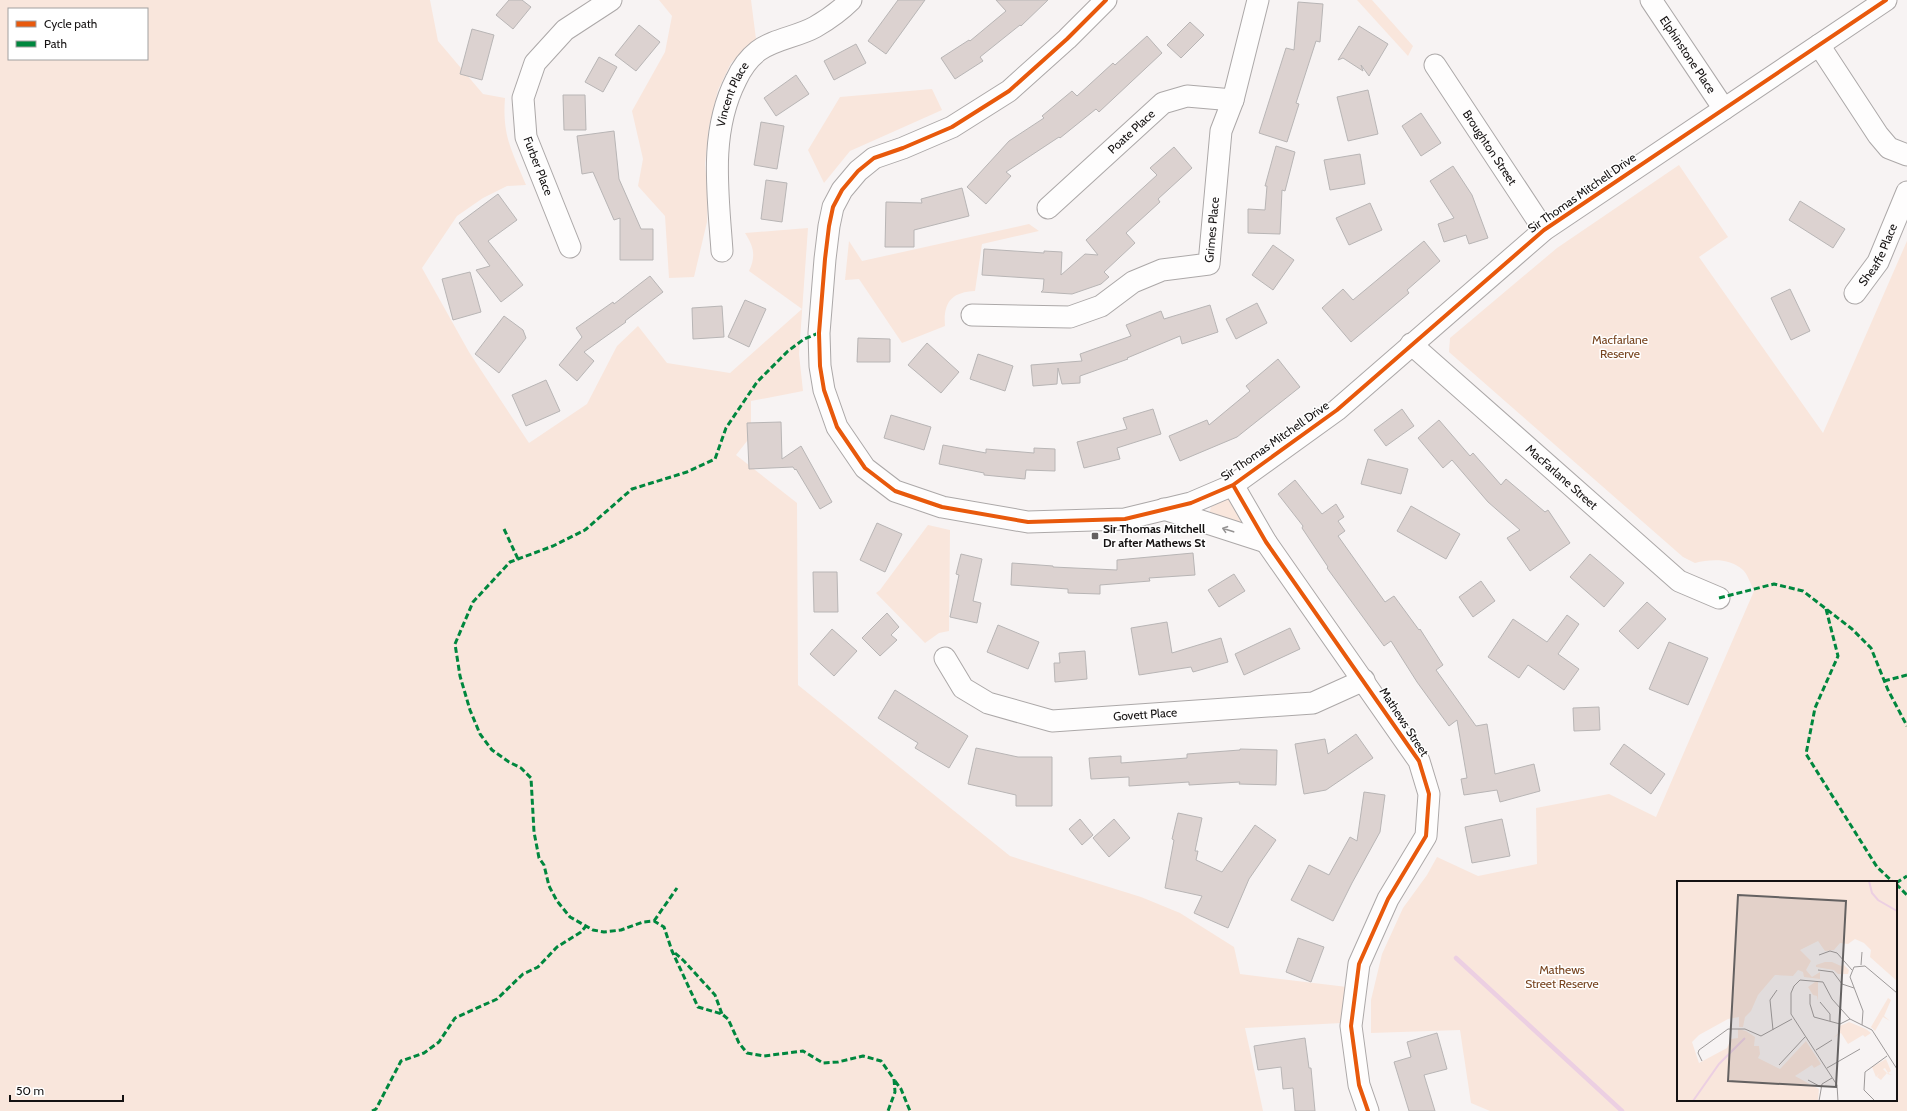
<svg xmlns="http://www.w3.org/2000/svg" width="1907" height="1111" font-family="Cabin,sans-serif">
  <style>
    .green { fill: #f9e6dc; fill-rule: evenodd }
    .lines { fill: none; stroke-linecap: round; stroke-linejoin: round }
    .stream { stroke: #eccfe2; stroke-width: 4.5 }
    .building { fill: #dcd2d0; stroke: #b8b5b5 }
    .minor-casing { stroke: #aca8a8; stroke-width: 23 }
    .minor { stroke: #fefdfd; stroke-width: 21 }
    .quiet { stroke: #00873e; stroke-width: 3; stroke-dasharray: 6 3; stroke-linecap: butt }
    .cycleway-casing { stroke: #fff; stroke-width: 6 }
    .cycleway { stroke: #e8590c; stroke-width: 4 }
    .oneway { stroke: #959393 }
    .poi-dot { fill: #646161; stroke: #fff; stroke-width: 1.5 }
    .labels { text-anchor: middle; stroke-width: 3; stroke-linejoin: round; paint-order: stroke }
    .street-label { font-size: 12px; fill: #151212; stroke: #fff }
    .park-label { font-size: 12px; fill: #77441f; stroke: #fff }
    .poi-label { font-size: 12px; font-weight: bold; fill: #151212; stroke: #fff; text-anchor: start }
    .inset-river { fill: none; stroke: #eccfe2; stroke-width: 2 }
    .inset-road { fill: none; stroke: #9d9999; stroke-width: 1 }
    .view { fill: #646161; fill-opacity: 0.15; stroke: #646161; stroke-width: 2 }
    .inset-edge { fill: none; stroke: #151212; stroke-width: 2 }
  </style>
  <rect width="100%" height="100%" fill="#f7f3f3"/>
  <path class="green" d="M0 0H430L438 41 483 94 505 98C502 136 512 151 526 185L507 186 483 198 457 216 422 268 469 352 529 443 587 404 617 346 638 326 667 363 730 373 802 309 749 271C756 256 754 247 745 233L808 228 799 354 803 391 751 401V436L736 455 797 503 798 685 1010 856 1141 897 1180 913 1234 947 1240 974 1347 987 1342 1023 1245 1028 1263 1111H0ZM9 9H147V59H9Z
    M659 0H751L756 39 731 63 718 90 709 127 705 164 708 198 707 222 694 277 669 278 665 216 638 186 643 159 632 111 665 52 672 16Z
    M1357 0H1372L1413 46 1408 56Z
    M932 89 942 110 850 151 824 183 808 150 840 97Z
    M1679 165 1728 237 1699 257 1823 433 1907 241V1111H1490L1471 1103 1460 1030 1371 1033V1000L1382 954 1403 908 1427 875 1437 857 1478 876 1537 864 1536 808 1609 794 1656 817 1754 591C1751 585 1748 575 1743 570 1730 558 1711 559 1695 563L1683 557 1449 352 1450 338 1557 248ZM1678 882H1896V1100H1678Z
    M1029 224 1039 231 982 244 975 291C952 292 943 302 945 326L902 343 859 279 845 280 849 241 862 261Z
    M1227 499H1231L1246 526 1209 515 1211 507Z
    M928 525 950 530 949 631 939 633 925 643 876 593 880 590Z"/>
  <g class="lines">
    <path class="stream" d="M1456 958 1622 1111"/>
  </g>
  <path class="building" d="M509 0H522L531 7 513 29 496 15Z
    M898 0H925L886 54 868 41Z
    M996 0H1048L1021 26 1020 25 980 57 983 61 955 79 941 58 969 40 970 41 1006 11Z
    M1298 2 1323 4 1320 42 1316 41 1296 103 1299 104 1287 142 1259 133 1286 48 1294 50Z
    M1190 22 1204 35 1181 58 1167 45Z
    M639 25 660 42 636 71 615 55Z
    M1359 26 1388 44 1369 76 1361 65 1363 71 1343 58 1338 60Z
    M472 29 494 35 482 80 460 74Z
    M1147 36 1162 53 1099 112 1096 109 1060 138 1059 137 1006 172 1011 176 986 204 967 187 1009 141 1044 118 1042 116 1072 91 1077 96 1113 63 1115 65Z
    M856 44 866 63 834 80 824 61Z
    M599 57 617 67 603 92 585 82Z
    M796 75 809 94 776 116 764 98Z
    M1368 90 1378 134 1348 141 1337 97Z
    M563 95H585L586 130H564Z
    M1421 113 1441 143 1421 156 1402 126Z
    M761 122 784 126 777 169 754 165Z
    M614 131 619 179 641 229H653V260H620V218L614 220 593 172 582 174 577 136Z
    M1276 146 1295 152 1285 191 1282 190 1280 234 1248 233V209L1265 210 1267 186H1265Z
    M1174 147 1192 168 1158 199 1160 202 1126 233 1135 243 1104 272 1109 277 1101 284 1072 294 1041 292 1043 290 1044 279 982 275 984 249 1044 253V251L1062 252 1061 275 1085 254 1098 255 1086 240 1157 175 1150 168Z
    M1360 154 1365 184 1330 190 1324 160Z
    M1453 166 1472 195 1488 238 1469 244 1466 235 1444 242 1438 224 1454 218 1430 181Z
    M766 180 787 183 782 222 761 219Z
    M962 188 969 216 914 230V247H885L886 202 922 203 921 199Z
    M498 194 517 220 488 241 523 285 501 302 476 270 490 266 459 223Z
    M1800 201 1845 229 1833 248 1789 220Z
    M1370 203 1382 230 1349 245 1336 218Z
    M1424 241 1440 261 1407 290 1409 293 1351 342 1322 308 1343 289 1353 300Z
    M1273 245 1294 260 1273 290 1252 275Z
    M470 272 481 312 453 320 442 279Z
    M650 276 663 292 625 321 626 322 584 352 594 361 577 381 559 365 582 337 576 328 613 302 614 304Z
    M1790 289 1810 331 1791 340 1771 298Z
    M745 300 766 309 749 347 728 337Z
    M1257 303 1267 323 1236 339 1226 319Z
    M1210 305 1218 332 1182 344 1180 336 1127 358 1128 359 1080 376V383L1062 384 1058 368 1057 384 1033 386 1031 365 1082 361 1080 354 1131 336 1126 325 1161 311 1164 319Z
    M722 306 724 337 693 339 692 308Z
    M504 316 523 330 526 338 499 373 475 354Z
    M858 338 890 339V362H857Z
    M927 343 959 372 941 393 908 365Z
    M978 354 1013 366 1005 391 970 379Z
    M1278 359 1300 387 1237 437 1180 461 1169 436 1207 420 1209 425 1250 391 1246 386Z
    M546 380 560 411 526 426 512 395Z
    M1153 409 1161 434 1117 448 1120 459 1084 468 1077 442 1127 429 1123 418Z
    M1402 409 1414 426 1386 446 1374 430Z
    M891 415 931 427 924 450 884 438Z
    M1439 420 1470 456 1473 453 1501 485 1506 479 1545 512 1548 510 1570 543 1530 571 1507 538 1520 530 1488 502 1452 460 1443 468 1418 438Z
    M781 422 782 459 801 446 832 502 820 509 796 469 795 470 793 467 749 469 747 423Z
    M943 445 986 453V449L1034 453V448L1055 449V471L1026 470 1025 479 984 475V473L939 464Z
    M1368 459 1408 469 1401 494 1361 484Z
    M1295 480 1322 514 1336 504 1344 517 1338 521 1345 531 1338 536 1385 602 1394 596 1419 630 1420 629 1443 665 1436 670 1476 726 1487 724 1495 774 1534 764 1540 791 1500 802 1497 790 1464 795 1461 779 1467 778 1457 720 1449 726 1417 682 1391 641 1384 646 1327 568 1328 567 1302 528 1303 526 1278 494Z
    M1411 506 1460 534 1446 559 1397 531Z
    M877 523 902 534 885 572 860 560Z
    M1193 553 1195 575 1149 578 1150 581 1100 585V594L1068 593V589L1011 585 1012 563 1053 566V567L1117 570V560Z
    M961 554 982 559 973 601 981 603 977 623 950 617 959 575 956 574Z
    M1590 554 1624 583 1604 607 1570 577Z
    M813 572H837L838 612H814Z
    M1234 574 1245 591 1219 607 1208 590Z
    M1481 581 1495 601 1473 617 1459 597Z
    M1647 602 1666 619 1638 649 1619 631Z
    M887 613 899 627 891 635 897 640 880 656 862 638Z
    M1567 615 1579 624 1558 654 1579 669 1564 690 1528 665 1519 678 1488 657 1513 619 1547 642Z
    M1167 622 1172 653 1221 638 1228 662 1193 672 1191 667 1139 675 1131 628Z
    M998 625 1039 642 1028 669 987 652Z
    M1290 628 1300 649 1244 675 1235 654Z
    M832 629 857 651 834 676 810 654Z
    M1669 642 1708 658 1688 705 1649 689Z
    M1085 651 1087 679 1055 682 1054 663H1060L1059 653Z
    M895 690 968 736 949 768 915 748 918 743 878 718Z
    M1599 707 1600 730 1574 731 1573 708Z
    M1356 734 1373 758 1326 790 1304 794 1295 744 1325 739 1328 754Z
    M1624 744 1665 774 1651 794 1610 764Z
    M976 748 1018 757H1052V806H1016V795L968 784Z
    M1240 749 1277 750 1276 785 1239 784 1240 782 1189 785V782L1129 786V777L1091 779 1089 758 1121 756V763L1187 758V754L1240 750Z
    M1364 792 1385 795 1380 832 1352 883 1333 921 1291 900 1309 865 1329 875 1350 837 1357 841Z
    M1178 813 1202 818 1195 851H1198L1196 860 1222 872 1255 825 1276 840 1249 879 1228 928 1194 913 1202 896 1165 888 1174 840 1172 839Z
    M1080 819 1093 835 1082 845 1069 829Z
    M1114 819 1130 838 1109 857 1093 838Z
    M1502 819 1510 856 1472 863 1465 827Z
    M1298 938 1324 947 1311 982 1286 972Z
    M1437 1033 1447 1069 1424 1075 1435 1111H1409L1394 1062 1411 1057 1407 1042Z
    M1305 1038 1309 1068H1311L1315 1111H1295L1293 1088 1283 1089 1281 1067 1258 1070 1254 1046Z"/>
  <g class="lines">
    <g class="minor-casing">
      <g id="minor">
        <path d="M1106 0 1067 39 1009 91 952 127 903 148 874 158 858 171 842 190 833 207 829 226 825 259 819 333 820 366 824 390 837 427 865 468 895 491 942 507 1028 522 1125 519 1191 503 1233 485 1337 410 1544 230 1886 0"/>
        <path id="s1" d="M1651 0 1724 109"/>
        <path d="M1819 45 1878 135 1889 148 1907 155"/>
        <path id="s2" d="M1435 65 1544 230"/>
        <path id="s3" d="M1048 208 1163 103 1187 96 1233 100"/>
        <path d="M570 247 526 137 523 98 535 63 565 30 611 0"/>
        <path id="s4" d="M722 251C718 193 709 133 736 80 741 69 749 58 758 51 774 39 797 37 815 27 827 20 841 10 851 0"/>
        <path id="s5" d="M1855 293 1878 262 1907 192"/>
        <path id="s6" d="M972 315 1070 317 1101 306 1133 282 1162 270 1209 264 1221 131 1233 100 1258 0"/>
        <path id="s7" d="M1411 344 1679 581 1719 598"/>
        <path d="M1233 485 1266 542 1419 761 1429 794 1426 836 1388 899 1359 964 1351 1026 1359 1085 1368 1111"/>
        <path d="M1164 509 1266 542"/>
        <path id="s8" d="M945 658 963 688 988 703 1052 721 1313 703 1364 680"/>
      </g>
    </g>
    <use href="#minor" class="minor"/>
    <path class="quiet" d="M819 333 804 339 788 351 757 382 726 428 715 459 687 472 632 489 585 530 553 546 510 562 473 602 455 644 460 676 470 710 480 734 492 750 509 762 521 768 531 778 534 832 539 858 544 865 549 886 557 901 570 917 593 930 604 932 621 930 643 922 654 921 664 927 672 951 698 1007 722 1014 728 1019 739 1043 747 1053 764 1056 803 1051 823 1063 838 1062 863 1056 881 1061 894 1079 895 1092 888 1111
      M504 529 518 559
      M1719 598 1774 584 1803 591 1852 629 1871 648 1888 690 1907 726
      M1826 609 1838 656 1815 708 1806 754 1877 867 1893 882
      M1884 681 1907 675
      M1896 883 1907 876
      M1896 884 1907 895
      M654 921 677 888
      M675 953 684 961 715 995 722 1014
      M895 1081 901 1089 910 1111
      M372 1111 376 1109 401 1061 424 1053 439 1042 455 1018 497 999 523 974 538 967 557 947 581 932 586 926"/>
    <g class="cycleway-casing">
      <path id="cycleway" d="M1106 0 1067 39 1009 91 952 127 903 148 874 158 858 171 842 190 833 207 829 226 825 259 819 333 820 366 824 390 837 427 865 468 895 491 942 507 1028 522 1125 519 1191 503 1233 485 1337 410 1544 230 1886 0
        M1233 485 1266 542 1419 761 1429 794 1426 836 1388 899 1359 964 1351 1026 1359 1085 1368 1111"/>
    </g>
    <use href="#cycleway" class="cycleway"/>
  </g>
  <defs><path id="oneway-shaft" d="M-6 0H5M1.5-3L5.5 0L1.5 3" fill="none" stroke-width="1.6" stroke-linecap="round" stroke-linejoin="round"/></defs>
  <use class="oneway" href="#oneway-shaft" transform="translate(1228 530) rotate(-162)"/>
  <rect class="poi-dot" x="1091" y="532" width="8" height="8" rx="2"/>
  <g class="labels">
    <g class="street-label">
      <text dy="4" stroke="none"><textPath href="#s1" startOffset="66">Elphinstone Place</textPath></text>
      <text dy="4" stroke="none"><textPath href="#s4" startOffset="159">Vincent Place</textPath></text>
      <text dy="4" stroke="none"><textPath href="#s3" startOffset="113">Poate Place</textPath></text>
      <text dy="4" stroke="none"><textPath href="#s2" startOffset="99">Broughton Street</textPath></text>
      <text transform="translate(538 166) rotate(69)" y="4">Furber Place</text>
      <text transform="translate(1582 193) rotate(-35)" y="4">Sir Thomas Mitchell Drive</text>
      <text dy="4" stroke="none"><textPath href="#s6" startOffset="284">Grimes Place</textPath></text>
      <text dy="4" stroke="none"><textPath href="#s5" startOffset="45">Sheaffe Place</textPath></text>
      <text transform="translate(1275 441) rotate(-35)" y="4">Sir Thomas Mitchell Drive</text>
      <text dy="4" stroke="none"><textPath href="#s7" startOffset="201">MacFarlane Street</textPath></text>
      <text dy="4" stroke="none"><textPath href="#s8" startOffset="224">Govett Place</textPath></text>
      <text transform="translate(1404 722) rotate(57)" y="4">Mathews Street</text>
    </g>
    <g class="park-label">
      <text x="1620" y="344">Macfarlane<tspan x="1620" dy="14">Reserve</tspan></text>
      <text x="1562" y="974">Mathews<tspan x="1562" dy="14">Street Reserve</tspan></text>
    </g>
    <g class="poi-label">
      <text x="1103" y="533">Sir Thomas Mitchell<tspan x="1103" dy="14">Dr after Mathews St</tspan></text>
    </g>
  </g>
  <g transform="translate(1677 881)">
    <rect width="220" height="220" fill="#f7f3f3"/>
    <path d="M0 0H220V100L193 76 194 69 187 62 178 58 171 63 163 62 157 69 148 70 141 60 123 69 134 80 129 89 135 96 143 91V98L127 96 126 91 121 89 116 95 98 94 81 114 74 130 68 136 66 146H62V136L51 138 22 154 15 161 22 182 50 167 54 158 61 157V148L69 150 78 156 77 165H82L83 173 81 177 103 188 129 160 144 183 137 187 135 184 118 195 142 208 141 220H0ZM148 81H155L164 85 167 84 172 89 171 93H161L157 89 139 86V84ZM138 101H141V120L140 115 136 114 131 106ZM211 117 214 119 207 135 213 140 206 136 198 150 194 146ZM172 141 189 148 194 152 188 156 186 154 171 163 164 152 156 157 163 151V145ZM209 178 214 190 211 192 215 194 210 193 211 192 208 187 206 188 210 192 204 199 200 196 202 193 199 196 195 186Z" fill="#f9e6dc"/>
    <path class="inset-river" d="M192 0 195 12 201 19 220 30M16 220 42 183 68 157"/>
    <path class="inset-road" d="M142 74 153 70 160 72 175 89M184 84 185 71M141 89 156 91 165 103 177 107M133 113V123L137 136 163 143 173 138M143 121 153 133V140M185 144 186 130 173 96 177 86 188 85 220 112M96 149 93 119 100 109M139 169 155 159M25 180 21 172 22 169 51 148H68L84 155 115 138M102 184 128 156M150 187 183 168M131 199 144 206M142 220 145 203 155 197M161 220 160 204 114 133V112L117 105 123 99 146 101 155 118 173 138 195 149 220 188M198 220 187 209 188 191 210 175"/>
    <path class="view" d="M61 14 169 20 159 206 51 200Z"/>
    <rect width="220" height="220" class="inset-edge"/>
  </g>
  <rect x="8" y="8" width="140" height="52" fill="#ffffff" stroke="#a1a0a0"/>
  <rect x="16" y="21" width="20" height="6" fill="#e8590c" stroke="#a1a0a0"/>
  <text x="44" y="28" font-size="12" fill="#151212">Cycle path</text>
  <rect x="16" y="41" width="20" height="6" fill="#00873e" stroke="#a1a0a0"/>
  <text x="44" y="48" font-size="12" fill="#151212">Path</text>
  <path d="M10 1095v6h113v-6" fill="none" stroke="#151212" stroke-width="2"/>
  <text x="16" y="1095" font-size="12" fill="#151212" stroke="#ffffff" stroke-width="3" paint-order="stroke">50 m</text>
</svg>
